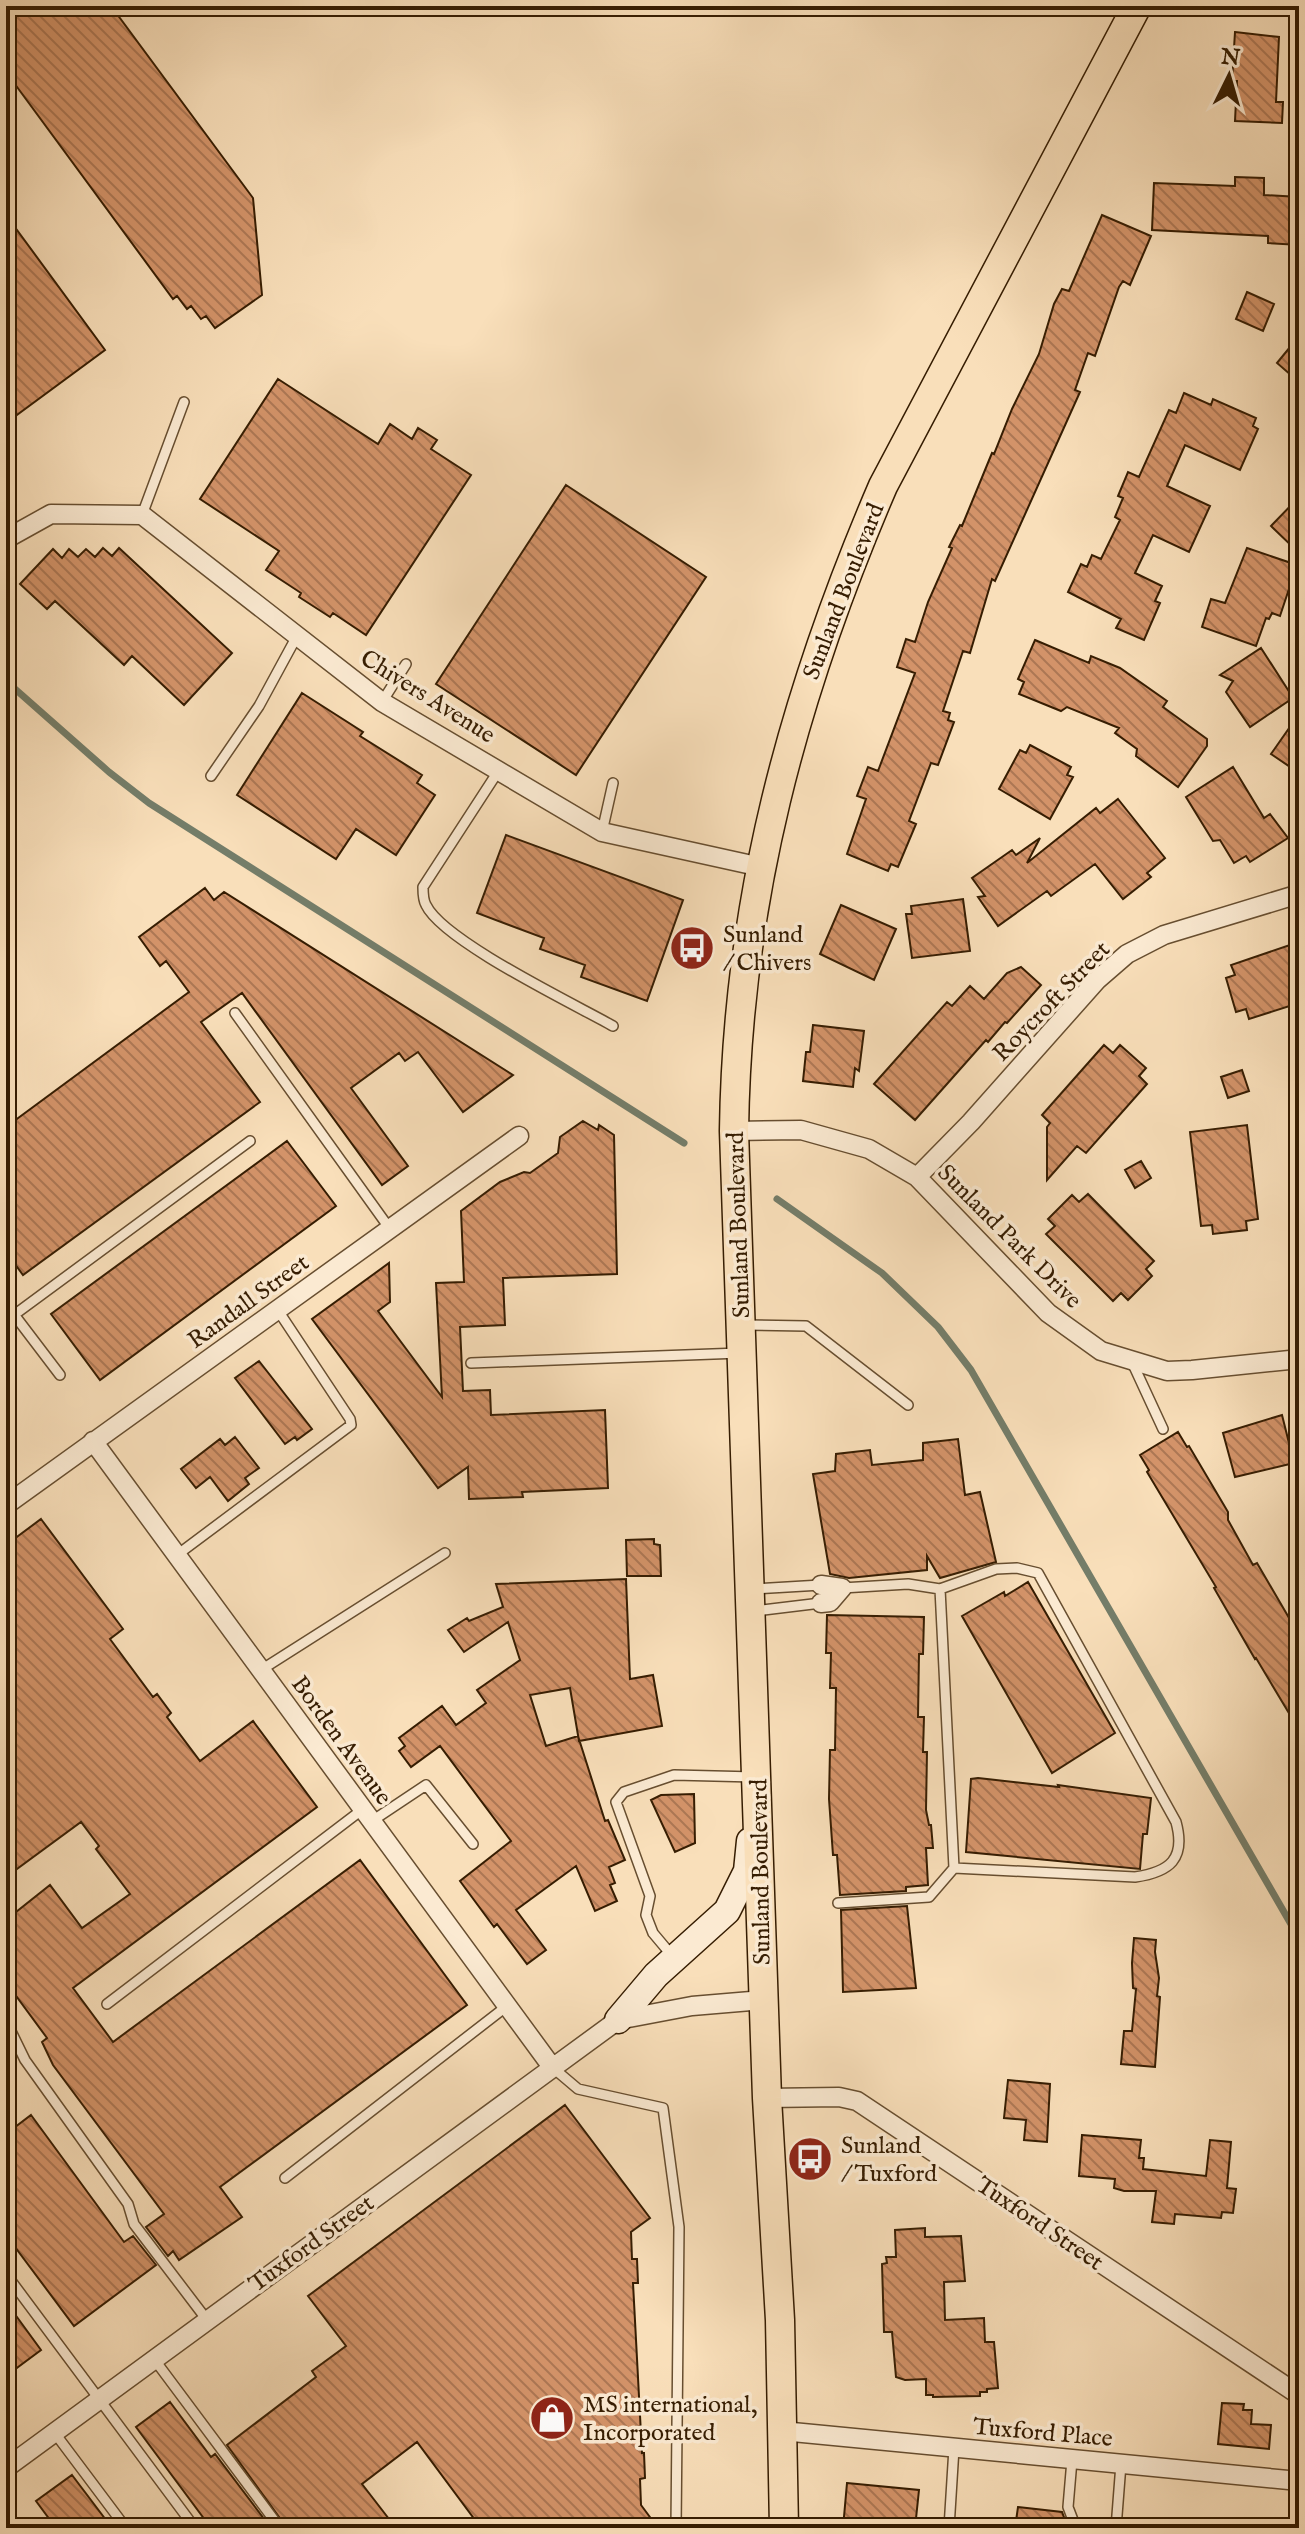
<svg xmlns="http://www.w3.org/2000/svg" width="1305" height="2534" font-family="'IM FELL English',serif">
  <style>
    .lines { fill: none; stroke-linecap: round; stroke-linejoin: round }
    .stream { stroke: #747d69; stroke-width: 7 }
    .building { fill: url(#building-back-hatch); stroke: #361d02; stroke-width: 2 }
    .lane-casing { stroke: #674e30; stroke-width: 12 }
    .street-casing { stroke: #674e30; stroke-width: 21 }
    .secondary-casing { stroke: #361d02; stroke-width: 29 }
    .primary-casing { stroke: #361d02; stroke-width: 31 }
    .lane { stroke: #fbead2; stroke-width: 9 }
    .street { stroke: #fbead2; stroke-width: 18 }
    .secondary { stroke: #fbead2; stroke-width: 26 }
    .primary { stroke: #f9dfba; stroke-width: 28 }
    .labels { text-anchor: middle; stroke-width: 7; stroke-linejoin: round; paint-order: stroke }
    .street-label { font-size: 24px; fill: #361d02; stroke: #fbead2 }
    .poi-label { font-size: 24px; fill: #361d02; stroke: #fbead2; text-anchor: start }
  </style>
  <defs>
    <pattern id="building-back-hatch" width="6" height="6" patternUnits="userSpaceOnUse" patternTransform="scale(2)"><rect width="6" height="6" fill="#d39369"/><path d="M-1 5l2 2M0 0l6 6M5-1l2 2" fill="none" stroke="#ac7754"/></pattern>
  </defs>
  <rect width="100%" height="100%" fill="#f9dfba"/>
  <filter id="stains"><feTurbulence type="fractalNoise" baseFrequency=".0025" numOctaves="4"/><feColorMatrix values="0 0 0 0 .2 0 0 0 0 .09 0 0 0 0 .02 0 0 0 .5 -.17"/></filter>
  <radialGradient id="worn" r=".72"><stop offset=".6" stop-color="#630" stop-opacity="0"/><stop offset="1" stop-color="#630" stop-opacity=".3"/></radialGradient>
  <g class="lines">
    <path class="stream" d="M6 681 109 772 149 803 684 1143
      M777 1199 882 1273 938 1327 971 1370 1299 1938"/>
  </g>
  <path class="building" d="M6 6H111L253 198 262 295 215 328 206 316 201 319 191 306 187 309 177 296 173 299 6 72Z
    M1235 32 1279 37 1276 102H1283L1282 123 1235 121 1237 81H1232Z
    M1235 177 1264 178V195L1299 197V245L1268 243V236L1152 230 1154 183 1235 186Z
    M6 215 105 350 6 423Z
    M1102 215 1151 236 1130 285 1123 281 1119 287 1095 356 1088 353 1075 390 1080 392 995 581 992 579 970 653 963 651 943 711 950 713 948 720 954 722 938 765 931 763 909 821 916 824 898 867 891 864 888 871 847 854 866 799 857 796 868 767 878 771 915 673 897 667 906 639 915 642 928 602 952 548 949 547 960 525 962 526 992 453 994 454 1012 409 1039 354 1054 304 1062 289 1069 291Z
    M1247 292 1274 304 1263 331 1236 319Z
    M1299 336V382L1277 363Z
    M278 379 378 444 390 424 412 439 418 428 437 440 431 449 471 475 366 635 333 613 330 617 299 597 301 593 266 570 279 551 200 499Z
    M1184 393 1211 405 1213 399 1256 418 1253 426 1258 429 1240 470 1185 445 1167 486 1210 506 1189 552 1153 535 1135 573 1162 586 1155 601 1160 603 1144 640 1116 628 1121 619 1068 592 1081 564 1087 567 1092 555 1101 559 1120 520 1115 517 1123 498 1118 496 1128 472 1139 477 1169 410 1176 413Z
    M566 485 706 577 576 775 436 684Z
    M1299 497V553L1271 526Z
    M103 548 112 556 119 548 232 653 184 705 132 656 124 665 55 601 47 609 20 584 53 549 62 558 69 549 78 557 86 549 95 557Z
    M1247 548 1297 565 1280 616 1272 613 1269 619 1266 618 1256 646 1202 627 1211 599 1225 603Z
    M1035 640 1089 663 1091 656 1120 668 1167 701 1163 707 1207 739V746L1178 787 1136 756 1137 749 1115 733 1119 728 1067 707 1061 711 1019 694 1024 682 1018 679Z
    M1261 648 1290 693V700L1250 727 1226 692 1233 681 1220 675Z
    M302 693 363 732 360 736 422 775 417 783 435 795 396 855 356 829 336 859 237 795Z
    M1299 714V773L1271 754Z
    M1030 745 1071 767 1067 775 1073 777 1050 819 999 789 1020 750 1026 753Z
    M1233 767 1264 818 1270 814 1288 838 1250 862 1246 856 1234 863 1220 840 1213 841 1186 797Z
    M1118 799 1165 858 1147 873 1151 877 1123 899 1095 864 1051 896 1047 891 998 926 978 897 985 896 972 878 1012 850 1016 855 1040 838 1027 863 1096 808 1100 813Z
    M506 835 683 900 647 1001 581 977 585 965 540 949 544 938 477 913Z
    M205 888 214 900 224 892 513 1075 463 1112 418 1052 405 1061 399 1053 351 1088 408 1166 382 1185 242 993 201 1022 260 1102 23 1275 6 1252V1127L189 992 166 961 160 966 139 937Z
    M963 899 970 951 912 958 906 914H912L911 906Z
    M841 905 896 929 874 980 820 954Z
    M1299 942V1003L1249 1019 1246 1009 1236 1012 1226 978 1235 975 1231 965Z
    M1021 967 1041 985 1007 1023 1005 1022 988 1042 986 1040 915 1120 874 1084 947 1002 952 1006 970 986 984 999 1007 973Z
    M813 1025 864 1031 859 1071 855 1068 853 1087 803 1081 806 1052H810Z
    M1104 1045 1113 1053 1120 1045 1146 1068 1139 1076 1147 1084 1086 1153 1077 1146 1047 1180V1127L1050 1123 1042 1115Z
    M1242 1070 1249 1091 1228 1098 1221 1077Z
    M583 1121 598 1130 599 1125 614 1135 617 1274 503 1278 505 1325 460 1327 463 1391 490 1390 491 1415 605 1410 608 1488 522 1492 523 1497 469 1499 468 1467 438 1488 312 1319 389 1263 390 1302 378 1311 442 1397 436 1283 464 1282 461 1211 500 1182 524 1172 530 1173 558 1153 560 1137Z
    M1247 1125 1258 1219 1246 1221 1247 1230 1213 1234 1212 1225 1201 1226 1190 1132Z
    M287 1141 336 1206 100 1380 51 1314Z
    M1141 1161 1151 1178 1135 1188 1125 1170Z
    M1088 1194 1154 1261 1146 1269 1152 1276 1128 1300 1121 1293 1113 1301 1046 1234 1055 1226 1048 1219 1072 1195 1079 1202Z
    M259 1361 312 1429 297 1440 295 1437 285 1444 235 1378Z
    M1282 1415 1294 1463 1235 1477 1223 1433Z
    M1178 1432 1187 1447 1189 1446 1228 1512V1520L1253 1565 1257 1563 1299 1635V1730L1256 1658 1255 1659 1214 1588 1216 1587 1147 1472 1149 1470 1140 1455Z
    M235 1437 259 1468 245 1478 249 1484 228 1501 210 1477 196 1488 181 1469 220 1439 225 1445Z
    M958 1439 965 1495 980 1492 996 1562 940 1578 927 1556V1570L849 1578 830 1574 813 1474 835 1471 836 1454 870 1450 872 1465 923 1460V1443Z
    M41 1519 123 1629 110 1639 153 1697 157 1694 171 1713 167 1717 200 1761 253 1721 317 1807 73 1988 113 2042 360 1860 467 2005 220 2187 242 2217 179 2260 173 2251 168 2256 146 2227 164 2214 53 2065 42 2042 47 2038 11 1989 14 1987 6 1976V1920L50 1885 82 1928 130 1894 96 1849 99 1846 81 1822 6 1877V1545Z
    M654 1539V1544L660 1545 661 1576H627L626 1540Z
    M626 1579 630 1679 653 1675 662 1726 579 1741 570 1688 530 1695 546 1746 578 1736 605 1821 608 1820 625 1860 609 1867 615 1883 610 1885 617 1901 595 1911 576 1866 516 1910 546 1950 527 1964 497 1924 494 1927 460 1881 511 1841 440 1746 411 1767 399 1751 405 1746 399 1738 442 1706 456 1725 486 1703 477 1690 520 1660 508 1622 464 1652 448 1630 467 1618 469 1621 503 1607 496 1584Z
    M1028 1582 1115 1733 1052 1773 962 1616 1004 1592 1005 1596Z
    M827 1615 924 1617 923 1654H919L918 1717H924L923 1752H927L926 1810 929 1825H931L933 1848H926L928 1885 906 1887V1891L840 1895 837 1855H833L829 1799 830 1750H835L836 1688H830L831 1653H826Z
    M978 1778 1059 1787 1058 1785 1151 1798 1147 1834H1143L1140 1869 966 1852 971 1779Z
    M694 1794 695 1843 675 1852 651 1800 661 1795Z
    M907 1906 916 1988 843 1992 841 1910Z
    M1134 1938 1156 1940 1155 1952 1159 1978 1157 1996 1160 1997 1155 2067 1121 2064 1124 2031H1132L1136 1989 1133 1988 1132 1963Z
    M1008 2080 1050 2084 1047 2142 1024 2140 1026 2120 1004 2118Z
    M565 2105 650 2218 631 2232 632 2259H637L638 2283H633L642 2453H644L645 2478 640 2479 641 2505 658 2528H481L417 2442 362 2484 389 2519 377 2528H287L227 2445 316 2377 312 2371 346 2346 308 2296Z
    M31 2115 124 2242 133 2236 156 2265 74 2326 6 2235V2134Z
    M1082 2135 1141 2140 1139 2158H1144L1143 2169 1206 2176 1210 2140 1231 2142 1227 2188 1236 2189 1233 2213 1222 2212 1221 2218 1175 2214 1174 2224 1152 2222 1156 2191H1124L1114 2188 1115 2179 1079 2176Z
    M925 2228V2237L961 2236 965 2281 944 2282 945 2320 984 2318 985 2342H994L998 2388 987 2389V2392H980V2396L933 2397V2395H926V2379L905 2380 896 2377 892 2332H884L882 2264 887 2263 886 2257H896L895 2230Z
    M6 2302 41 2350 6 2376Z
    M170 2402 211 2457 215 2454 271 2528H211L136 2427Z
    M1222 2403 1244 2404 1243 2410H1252L1251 2424 1271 2425 1269 2449 1218 2444Z
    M72 2475 112 2528H56L36 2501Z
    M847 2483 919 2490 915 2528H843Z
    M1018 2507 1062 2512 1068 2528H1015Z"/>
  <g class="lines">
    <g class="lane-casing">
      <path id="lane" d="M142 515 184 402
        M382 702 406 664
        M499 770 423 887C423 893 423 900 426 905 443 941 574 1004 613 1026
        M211 776 259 706 297 636
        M602 832 613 783
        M235 1013 390 1229
        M6 1304 60 1375
        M14 1315 250 1141
        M744 1325 806 1326 908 1405
        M1132 1362 1163 1429
        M471 1363 740 1353
        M177 1555 351 1425 350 1419 277 1309
        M753 1589 821 1585
        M940 1589 954 1868
        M755 1611 821 1603
        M261 1670 445 1553
        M372 1821 426 1785 473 1844
        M838 1903 929 1897 954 1868 1135 1877C1170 1872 1186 1859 1176 1822L1038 1573 1017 1568 996 1569 940 1589 908 1584 842 1588
        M674 1958 653 1933 646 1915 650 1896 616 1802 624 1792 674 1775 755 1777
        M107 2004 363 1809
        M6 2021 25 2060 128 2204 134 2224 207 2320
        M552 2067 578 2089 663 2108 679 2227 676 2528
        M285 2178 507 2006
        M6 2274 195 2528
        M154 2359 280 2528
        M54 2432 126 2528
        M1072 2460 1068 2507 1076 2528
        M6 2519 12 2528
        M949 2528 954 2448
        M1116 2528 1121 2464"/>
    </g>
    <g class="street-casing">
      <path id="street" d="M6 539 51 514 142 515 382 702 602 832 761 867
        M734 1131 801 1130 869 1149 917 1177 1048 1313 1101 1351 1167 1371 1192 1370 1299 1359
        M917 1177 971 1122 1097 980 1127 954 1164 935 1299 894
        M93 1441 552 2067
        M6 1505 519 1136
        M821 1585 842 1588 830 1602 821 1603
        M767 2098 839 2097 857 2101 1299 2395
        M782 2431 1299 2481
        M6 2468 618 2020 692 2006 763 2000"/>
    </g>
    <g class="secondary-casing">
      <path id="secondary" d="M618 2020 656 1975 727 1911 747 1871 750 1841"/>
    </g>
    <g class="primary-casing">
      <path id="primary" d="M784 2528 780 2320 767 2098 734 1131C737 901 793 695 883 486L1137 6"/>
    </g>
    <use href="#lane" class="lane"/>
    <use href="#street" class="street"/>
    <use href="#secondary" class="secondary"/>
    <use href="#primary" class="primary"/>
  </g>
  <defs>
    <g id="bus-disc" transform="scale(2.3)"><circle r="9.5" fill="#8f2418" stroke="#fbead2"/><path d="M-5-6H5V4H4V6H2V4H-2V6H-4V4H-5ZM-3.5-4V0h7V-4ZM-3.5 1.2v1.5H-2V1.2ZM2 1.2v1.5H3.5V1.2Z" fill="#fff"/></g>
    <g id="shop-disc" transform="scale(2.3)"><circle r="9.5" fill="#8f2418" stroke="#fbead2"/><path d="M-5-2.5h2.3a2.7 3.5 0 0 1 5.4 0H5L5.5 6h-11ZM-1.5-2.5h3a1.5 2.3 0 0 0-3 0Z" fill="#fff"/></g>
  </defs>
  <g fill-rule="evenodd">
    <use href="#bus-disc" x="692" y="948"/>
    <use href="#bus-disc" x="810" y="2159"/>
    <use href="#shop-disc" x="552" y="2418"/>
  </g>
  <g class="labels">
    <g class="street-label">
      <text transform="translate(843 591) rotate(-69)" y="8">Sunland Boulevard</text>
      <text transform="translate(428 696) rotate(32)" y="8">Chivers Avenue</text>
      <text transform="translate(1051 1001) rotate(-46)" y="8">Roycroft Street</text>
      <text transform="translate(738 1225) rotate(-92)" y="8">Sunland Boulevard</text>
      <text transform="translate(1010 1236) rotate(45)" y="8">Sunland Park Drive</text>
      <text transform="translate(248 1301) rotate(-36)" y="8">Randall Street</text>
      <text transform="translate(342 1740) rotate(54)" y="8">Borden Avenue</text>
      <text transform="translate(760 1872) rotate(-91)" y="8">Sunland Boulevard</text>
      <text transform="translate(1040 2223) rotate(34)" y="8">Tuxford Street</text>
      <text transform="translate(311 2243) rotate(-36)" y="8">Tuxford Street</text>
      <text transform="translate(1043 2432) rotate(5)" y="8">Tuxford Place</text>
    </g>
    <g class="poi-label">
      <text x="723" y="942">Sunland<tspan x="723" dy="28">/ Chivers</tspan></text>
      <text x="841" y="2153">Sunland<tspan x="841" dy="28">/ Tuxford</tspan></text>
      <text x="583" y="2412">MS international,<tspan x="583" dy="28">Incorporated</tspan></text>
    </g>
  </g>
  <rect width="1305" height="2534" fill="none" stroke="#f9dfba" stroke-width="32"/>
  <rect x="8" y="8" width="1289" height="2518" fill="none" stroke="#361d02" stroke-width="4"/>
  <rect x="16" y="16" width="1273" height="2502" fill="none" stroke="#361d02" stroke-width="2"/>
  <g transform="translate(1229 76) rotate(5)" stroke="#fbead2" stroke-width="6" paint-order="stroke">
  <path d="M0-6L14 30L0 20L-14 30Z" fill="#361d02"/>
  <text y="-12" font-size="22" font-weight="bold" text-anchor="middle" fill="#361d02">N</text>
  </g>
  <rect width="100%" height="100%" filter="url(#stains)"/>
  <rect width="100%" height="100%" fill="url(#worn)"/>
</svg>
